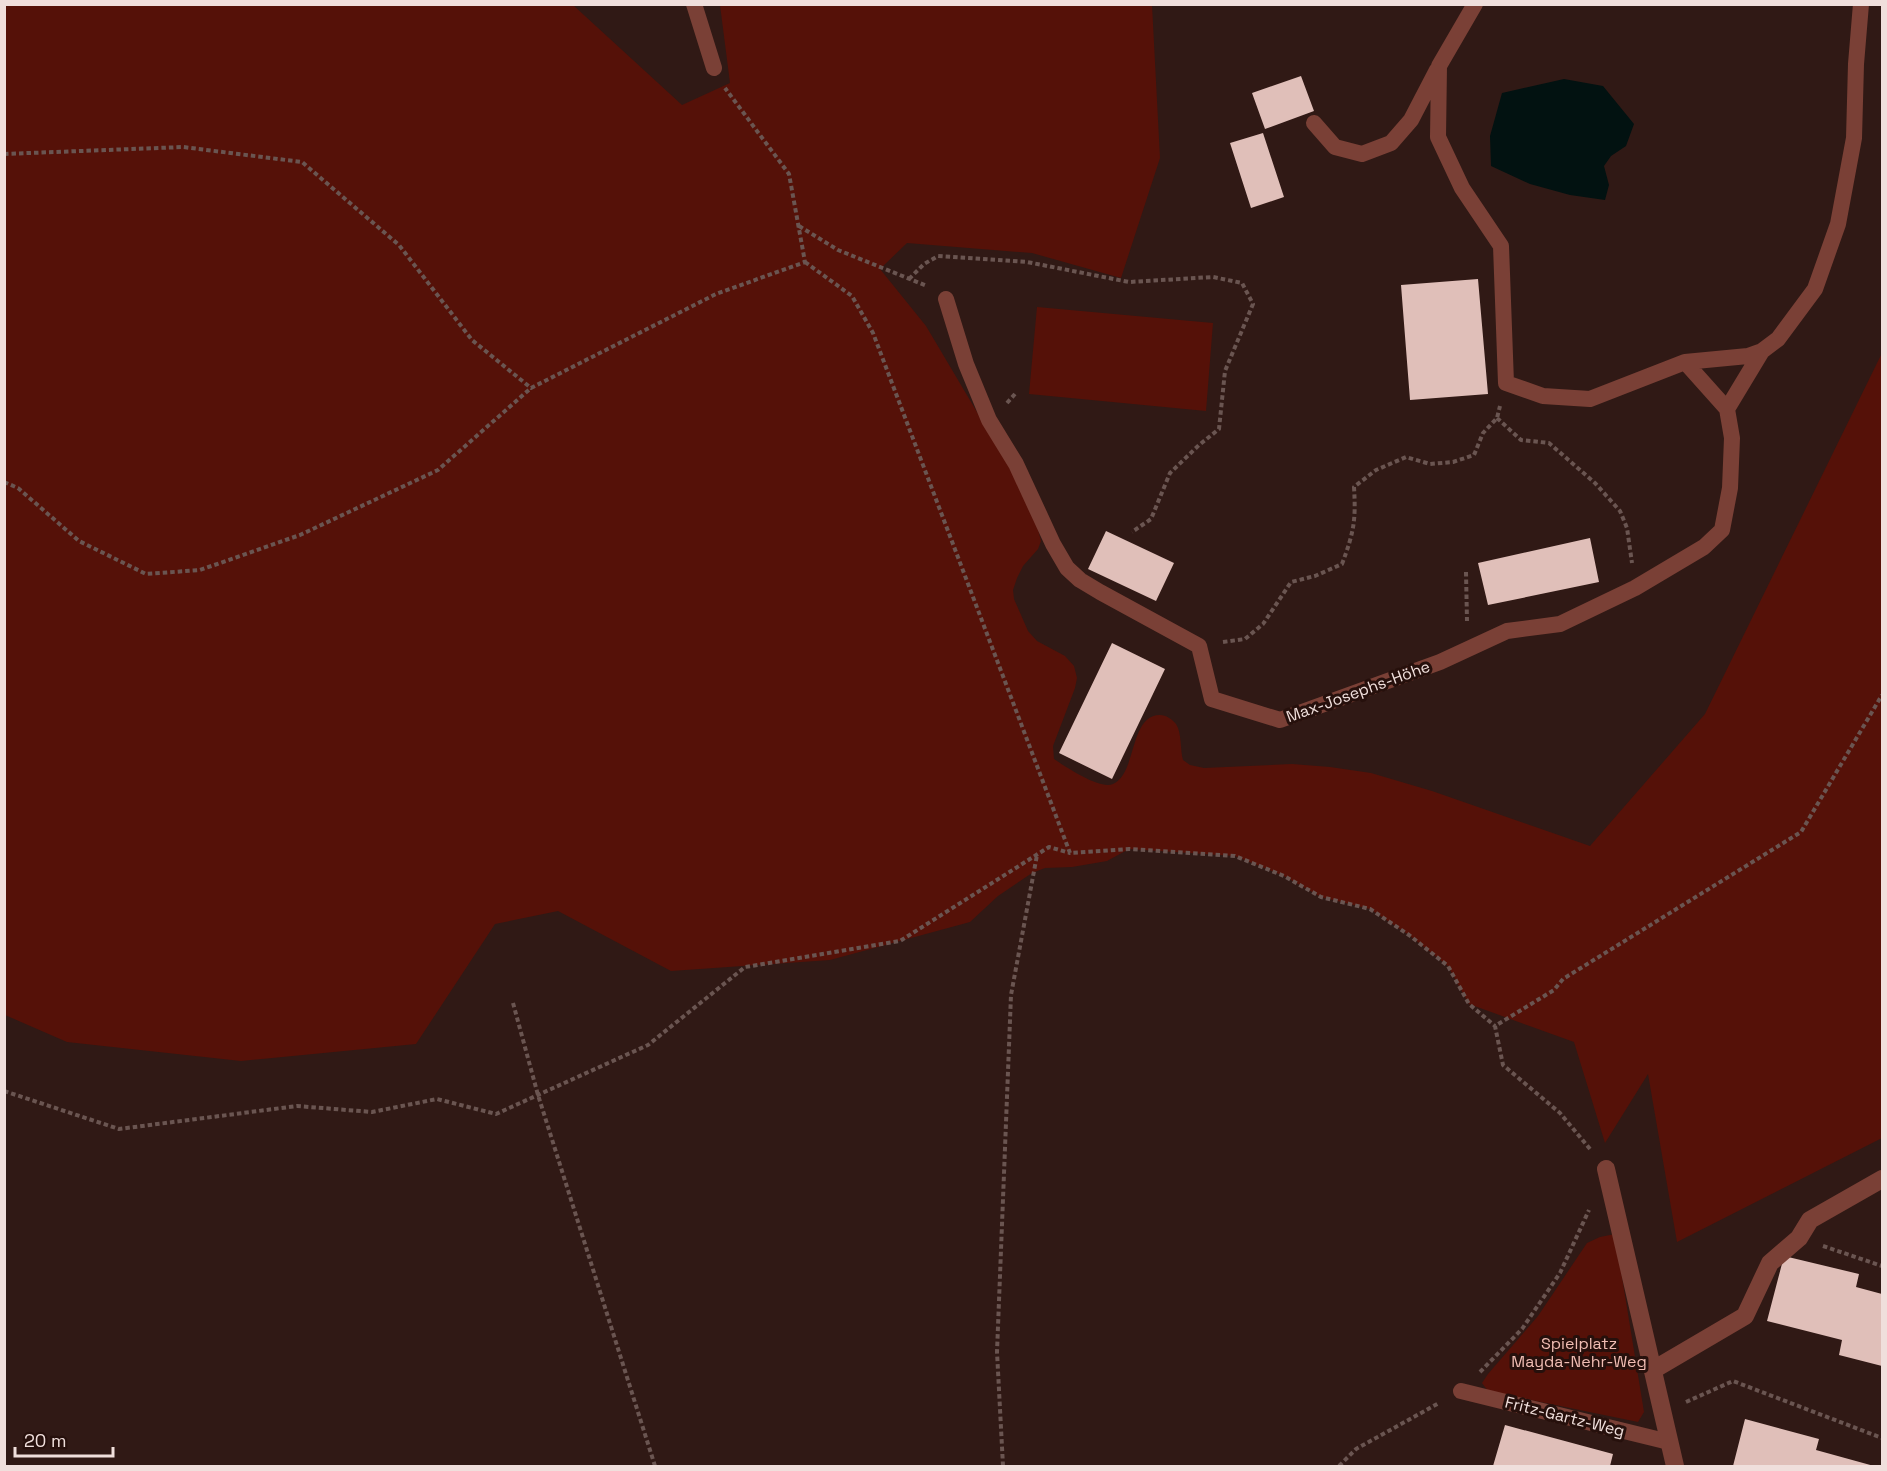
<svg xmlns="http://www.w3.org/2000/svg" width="1887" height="1471" font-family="'Space Grotesk',sans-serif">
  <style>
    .green { fill: #551108 }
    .water { fill: #021211 }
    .building { fill: #e0bfb9 }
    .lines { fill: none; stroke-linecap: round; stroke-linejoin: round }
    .path { stroke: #6a5551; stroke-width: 4; stroke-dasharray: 4.5 3; stroke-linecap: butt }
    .lane { stroke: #7a4036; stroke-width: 16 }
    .street { stroke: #7a4036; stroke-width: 18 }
    .labels { text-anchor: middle; stroke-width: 6; stroke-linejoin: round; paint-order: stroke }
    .street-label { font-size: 16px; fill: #f0dfdc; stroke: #26100c }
    .park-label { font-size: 16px; fill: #f0bdb3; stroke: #26100c }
  </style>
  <rect width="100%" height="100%" fill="#301915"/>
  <path class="green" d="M5 5H573L682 105 730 83 720 5H1152L1160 158 1121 278 1032 253 907 243 880 269 926 326 1006 461 1033 510 1041 541 1038 549 1023 566 1017 578 1013 590 1014 599 1028 631 1037 641 1065 656 1074 666 1077 678 1075 688 1053 746 1054 759C1066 767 1100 790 1113 784 1137 774 1129 715 1160 715 1166 715 1172 719 1176 724 1182 733 1180 750 1183 760L1190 765 1204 768 1292 764 1330 767 1371 773 1432 791 1590 846 1705 714 1882 353V1138L1677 1242 1648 1074 1605 1143 1574 1042 1469 1004 1448 966 1409 935 1370 909 1321 897 1284 876 1235 856 1129 849 1107 861 1072 867 1045 868 1032 873 998 896 970 922 830 960 671 971 558 911 495 924 416 1044 241 1061 67 1042 5 1015Z
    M1037 307 1213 323 1206 411 1029 394Z
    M1615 1234 1644 1412 1638 1422 1488 1391 1482 1383 1488 1374 1538 1316 1587 1243 1600 1237Z"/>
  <path class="water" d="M1564 79 1603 86 1634 124 1626 146 1611 156 1604 166 1609 185 1605 200 1570 195 1530 184 1491 166 1490 136 1502 93Z"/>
  <path class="building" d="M1301 76 1314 111 1265 129 1252 93Z
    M1263 133 1284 197 1251 208 1230 143Z
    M1478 279 1488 394 1410 400 1401 285Z
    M1106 531 1174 563 1156 601 1088 569Z
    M1590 538 1599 582 1488 605 1478 563Z
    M1112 643 1165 669 1112 779 1059 753Z
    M1784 1256 1859 1274 1856 1287 1882 1294V1366L1839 1355 1842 1340 1767 1321Z
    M1745 1419 1819 1439 1816 1450 1874 1466H1733Z
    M1505 1425 1613 1454 1610 1466H1493Z"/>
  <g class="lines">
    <path class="path" d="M4 154 183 147 302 162 399 245 472 340 531 388 716 294 805 262 789 174 725 88
      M799 226 838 250 927 286
      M805 262 852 296 873 333 1070 853 1129 849 1235 856 1284 876 1321 897 1370 909 1409 935 1448 966 1469 1004 1495 1026
      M909 279 924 264 938 256 1027 262 1129 282 1213 277 1242 283 1253 304 1225 371 1219 429 1199 445 1170 473 1151 519 1132 532
      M1007 403 1015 394
      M1497 418 1521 440 1549 443 1595 483 1620 511 1627 528 1632 563
      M4 482 18 488 79 541 146 574 200 570 300 535 438 470 531 388
      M1466 572 1467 621
      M1223 642 1245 639 1263 624 1291 582 1315 576 1342 564C1354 532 1356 520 1354 487L1376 470 1406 457 1430 464 1453 462 1474 455 1483 433 1497 418 1500 406
      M513 1003 538 1095 655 1466
      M4 1091 119 1129 297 1106 372 1112 437 1099 496 1114 648 1045 745 967 900 941 1049 847 1070 853
      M1590 1149 1560 1113 1503 1065 1495 1026 1554 990 1563 979 1801 832 1882 695
      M1823 1246 1882 1266
      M1480 1372 1522 1329 1560 1273 1589 1210
      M1686 1402 1733 1381 1882 1438
      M1003 1466 997 1352 1011 995 1037 855
      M1339 1466 1356 1449 1439 1403"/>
    <path class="lane" d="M694 4 714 68
      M1475 4 1439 66 1438 137 1462 188 1501 246 1506 383 1543 396 1590 399 1685 362 1748 356 1762 351 1778 339 1815 289 1838 224 1854 138 1856 64 1861 4
      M1314 123 1335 147 1362 154 1391 143 1411 120 1437 70
      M946 299 966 364 989 420 1016 464 1053 544 1067 568 1080 580 1100 592 1199 646 1212 699 1280 720 1440 662 1507 631 1560 624 1635 588 1704 547 1722 530 1730 488 1732 438 1727 409 1685 362
      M1727 409 1762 351
      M1461 1391 1669 1442"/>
    <path class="street" d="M1606 1169 1675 1466
      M1653 1370 1745 1316 1770 1263 1799 1238 1810 1220 1882 1179"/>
  </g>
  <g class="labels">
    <g class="street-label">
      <text transform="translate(1358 691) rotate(-20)" y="6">Max-Josephs-Höhe</text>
      <text transform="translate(1565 1416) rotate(14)" y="6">Fritz-Gartz-Weg</text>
    </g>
    <g class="park-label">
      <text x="1579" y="1349">Spielplatz<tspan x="1579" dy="18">Mayda-Nehr-Weg</tspan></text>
    </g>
  </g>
  <rect width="1887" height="1471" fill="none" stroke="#f0dfdc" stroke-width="12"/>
  <path d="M15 1447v9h98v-9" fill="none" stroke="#f0dfdc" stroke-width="3"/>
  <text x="24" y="1447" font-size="18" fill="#f0dfdc" stroke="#26100c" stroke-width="4.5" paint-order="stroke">20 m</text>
</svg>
